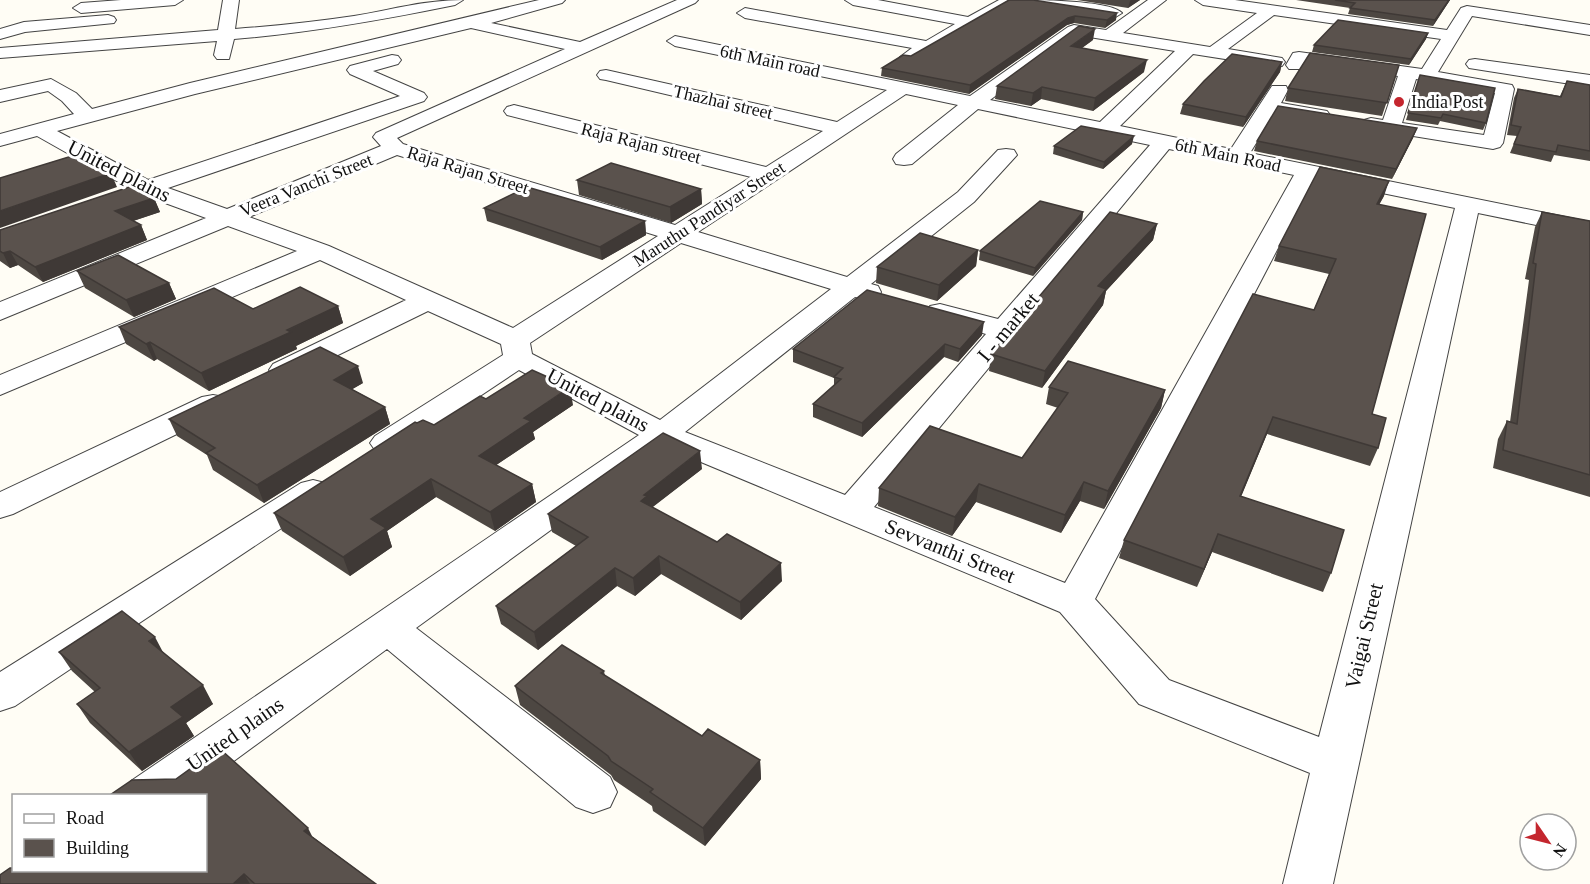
<svg xmlns="http://www.w3.org/2000/svg" width="1590" height="884" font-family="'Times New Roman',serif">
  <style>
    .lines { fill: none; stroke-linecap: round; stroke-linejoin: round }
    .minor-casing { stroke: #444; stroke-width: 2 }
    .minor { fill: #fff; fill-rule: evenodd }
    .wall { fill: #4d4742 }
    .shaded-wall { fill: #3f3936 }
    .building { fill: #5a524d; stroke: #3f3936; stroke-width: 1.5 }
    .poi-dot { fill: #c4262e; stroke: #fff; stroke-width: 2 }
    .labels { text-anchor: middle; stroke-width: 6; stroke-linejoin: round; paint-order: stroke }
    .far-street-label { font-size: 18px; fill: #111; stroke: #fff }
    .far-poi-label { font-size: 18px; fill: #111; stroke: #fff; text-anchor: start }
    .street-label { font-size: 21px; fill: #111; stroke: #fff }
  </style>
  <rect width="100%" height="100%" fill="#fffdf5"/>
  <g class="lines">
    <g class="minor-casing">
      <path id="minor" d="M121 0H183L175 5 81 13 73 8 81 3Z
        M223 0H239L235 29C275 26 314 22 354 16 391 10 424 0 463 0L455 5C381 20 309 33 234 39L229 59H217L214 55 217 41 0 58V48L218 30Z
        M539 0H565L562 3 491 23 580 42 677 0H698L695 3 397 138 403 144 675 225 751 177 507 115 504 111 507 107 514 105 766 167 823 131 606 80 600 79 597 75 600 71 606 70 837 122 887 90 675 46 667 41 675 36 970 96 1068 27 1074 25 1106 30 1148 0H1166L1123 33 1210 47 1257 13 1203 5 1195 0H1235L1447 30 1461 8 1467 6 1590 25V35L1472 16 1438 72 1512 85 1514 89 1503 143 1500 147 1493 149 1364 128 1361 124 1364 120 1371 118 1383 120 1398 76 1305 63 1301 69H1289L1286 65 1293 53 1299 52 1422 69 1441 39 1274 15 1228 49 1282 58 1285 62 1282 66 1276 67 1193 54 1120 126 1231 149 1272 86H1286L1288 90 1281 103 1327 111 1330 115 1327 119 1320 121 1274 114 1250 153 1590 222V236L1478 213 1333 884H1283L1310 773 1139 704 1060 612 665 447 416 628 610 777 617 792 610 807 593 813 576 807 387 649 186 796H125L131 781 639 435 519 370 399 450 387 453 375 450 370 443 375 436 503 355 501 344 428 311 295 376 284 379 273 376 269 370 273 364 406 300 320 260 0 395V375L297 251 228 226 0 320V302L206 218 146 196 138 198 130 196 127 191 129 188 37 136 0 146V134L74 114 62 101 48 91 0 102V90L51 79 76 93 92 109 190 83ZM471 28 565 49 376 133 373 137 381 146 227 209 168 188 424 101 427 97 424 93 373 71 398 64 401 60 398 56 392 55 350 66 347 70 350 74 400 96 148 180 57 131 195 94ZM1077 35 1175 51 1100 122 990 100ZM1416 79 1495 93 1484 135 1402 123ZM906 94 958 105 896 154 893 159 896 164 904 165 912 164 978 109 1150 145 998 319 940 304 930 306 926 312 930 318 986 334 845 495 685 432 855 297 868 300 878 298 881 292 878 286 871 284 974 202 1017 155 1014 150 1006 149 998 150 958 192 847 277 698 232ZM1169 149 1294 175 1065 583 874 507ZM397 155 658 236 513 328 329 246 249 217ZM1314 179 1455 208 1319 737 1169 680 1095 599ZM681 243 831 289 660 420 532 354 530 343Z
        M845 0H878L968 17 999 0H1018L909 62 903 61 900 57 912 48 745 18 737 13 745 8 926 41 955 24 853 5Z
        M1025 0C1043 0 1112 1 1122 13L1114 18 1033 5Z
        M108 15 114 17 116 20 114 23 25 32 0 39V29L24 22Z
        M1475 59 1590 75V87L1469 68 1466 64 1469 60Z
        M213 395 224 397 229 404 224 411 13 514 0 518V492L202 397Z
        M313 480 325 483 330 491 325 499 15 706 0 711V672L301 483Z"/>
    </g>
    <use href="#minor" class="minor"/>
  </g>
  <path class="wall" d="M1009 0 1116 20 1105 28 1074 23 1067 25 969 94 881 76 882 68 911 56Z
    M1077 0H1140L1128 8Z
    M1296 0H1450L1433 26 1348 14 1350 8Z
    M1428 33 1426 39 1409 65 1312 52 1314 45Z
    M1093 40 1082 48 1144 72 1093 111 1041 99 1031 106 995 99 997 86Z
    M1282 62 1280 72 1243 127 1180 114 1183 104Z
    M1399 65 1382 116 1285 101 1288 88Z
    M1567 81 1590 85V161L1554 155 1551 162 1510 153 1517 136 1507 135 1514 98 1518 89 1560 96Z
    M1418 82 1486 123 1483 130 1440 121 1438 125 1406 120Z
    M1417 128 1413 138 1392 179 1254 151 1257 141Z
    M1132 144 1103 169 1053 154 1054 146Z
    M577 180 701 189 702 204 671 223 579 195Z
    M1384 196 1379 204 1372 414 1378 448 1370 466 1267 434 1241 496 1331 573 1323 592 1212 552 1197 587 1119 558 1124 540 1314 310 1329 274 1274 261 1279 246Z
    M154 198 160 212 133 221 141 225 147 240 43 282 18 265 10 268 0 261V230Z
    M484 208 645 221 646 235 602 260 487 221Z
    M1083 212 1082 220 1033 276 979 260 980 251Z
    M1542 212 1590 221V497L1493 468 1498 439 1507 421 1510 422 1529 280 1525 279 1535 227Z
    M1157 224 1153 240 1106 291 1103 305 1042 388 989 371 991 354Z
    M978 250 976 266 937 301 876 283 877 267Z
    M77 271 169 283 176 299 134 317 85 288Z
    M338 306 343 323 296 346 297 349 209 391 157 359 154 361 126 344 119 327 253 309Z
    M982 335 958 362 944 357 862 437 813 417V404L834 385V378L793 362V349Z
    M363 383 352 389 385 407 390 424 264 503 213 470 207 455 177 436 169 419Z
    M1049 387 1165 390 1161 408 1104 509 1080 501 1061 533 976 502 952 536 878 506 879 488 1022 458 1058 408 1046 404Z
    M486 399 573 405 533 432 535 439 496 465 532 484 536 502 495 531 436 497 387 531 392 547 350 576 282 531 274 513 417 423 434 425Z
    M702 469 652 507 782 581 741 620 661 574 635 596 617 586 538 650 501 624 496 606 576 546 552 532 548 514Z
    M59 652H163L213 704 186 723 194 736 142 771 90 723 77 704 95 692 72 671Z
    M604 671 605 676 702 736 760 760 761 779 705 846 653 811 652 806 614 780 611 775 520 705 515 686Z
    M313 837 376 884H0L14 870Z"/>
  <path class="shaded-wall" d="M1131 0H1140L1128 8 1130 1Z
    M1449 0H1450L1433 26 1435 20Z
    M1117 13 1116 20 1105 28 1107 20Z
    M1075 16 1074 23 1067 25 969 94 970 85 1068 18Z
    M1095 29 1093 40 1069 57 1071 46Z
    M1428 33 1426 39 1409 65 1411 59Z
    M1147 60 1144 72 1093 111 1095 98Z
    M1282 62 1280 72 1243 127 1246 117Z
    M1042 87 1041 99 1031 106 1033 93Z
    M1417 128 1413 138 1392 179 1396 169Z
    M1134 136 1132 144 1103 169 1104 162Z
    M111 173 117 187 0 228V211Z
    M1389 181 1384 196 1372 218 1377 204Z
    M701 189 702 204 671 223 670 207Z
    M154 198 160 212 121 225 115 211Z
    M1083 212 1082 220 1033 276 1035 268Z
    M645 221 646 235 602 260 600 247Z
    M1157 224 1153 240 1106 291 1103 305 1042 388 1045 371 1098 286Z
    M141 225 147 240 43 282 35 267Z
    M978 250 976 266 937 301 939 285Z
    M10 251 18 265 10 268 3 253Z
    M169 283 176 299 134 317 126 300Z
    M338 306 343 323 296 346 297 349 209 391 201 373Z
    M984 322 982 335 958 362 960 349Z
    M150 342 157 359 154 361 146 344Z
    M945 344 944 357 862 437V423Z
    M358 366 363 383 339 397 334 380Z
    M570 387 573 405 533 432 535 439 483 474 479 456 524 418Z
    M1165 390 1161 408 1104 509 1108 491Z
    M385 407 390 424 264 503 257 485Z
    M1273 417 1267 434 1234 514 1240 496Z
    M700 451 702 469 649 510 641 501 644 495Z
    M431 479 436 497 387 531 392 547 350 576 343 557 371 519Z
    M1084 482 1080 501 1061 533 1065 515Z
    M532 484 536 502 495 531 490 512Z
    M979 484 976 502 952 536 955 517Z
    M1218 534 1212 552 1197 587 1204 569Z
    M659 556 661 574 635 596 633 578Z
    M781 563 782 581 741 620 740 602Z
    M615 568 617 586 538 650 534 632Z
    M155 637 165 656 149 641Z
    M203 685 213 704 186 723 194 736 142 771 129 752 171 707Z
    M760 760 761 779 705 846 703 828Z
    M308 828 317 846 304 831Z
    M244 874 250 884H233Z"/>
  <path class="building" d="M1009 0H1033L1117 13 1107 20 1075 16 1068 18 970 85 882 68 903 55 911 56Z
    M1335 0H1449L1435 20 1350 8 1355 3Z
    M1338 20 1428 33 1411 59 1314 45Z
    M1079 26 1095 29 1071 46 1147 60 1095 98 1042 87 1033 93 997 86Z
    M1310 53 1399 65 1387 103 1288 88Z
    M1232 54 1282 62 1246 117 1183 104 1204 81Z
    M1420 75 1495 88 1486 123 1443 114 1441 118 1408 113Z
    M1567 81 1590 85V151L1558 145 1556 152 1514 144 1521 127 1511 125 1518 89 1561 97Z
    M1278 106 1417 128 1396 169 1257 141Z
    M1081 126 1134 136 1104 162 1054 146Z
    M75 155 111 173 0 211V178Z
    M611 163 701 189 670 207 577 180Z
    M1320 167 1389 181 1377 204 1426 214 1372 414 1386 418 1378 448 1273 417 1240 496 1344 530 1331 573 1218 534 1204 569 1124 540 1253 294 1314 310 1336 259 1279 246Z
    M132 186 154 198 115 211 141 225 35 267 10 251 3 253 0 251V230Z
    M527 187 645 221 600 247 484 208Z
    M1040 201 1083 212 1035 268 980 251Z
    M1110 212 1157 224 1098 286 1106 289 1045 371 991 354Z
    M1542 212 1590 221V475L1503 450 1507 421 1517 424 1536 264 1533 263Z
    M920 233 978 250 939 285 877 267Z
    M118 255 169 283 126 300 77 271Z
    M300 287 338 306 287 330 291 332 201 373 150 342 146 344 119 327 214 288 253 309Z
    M867 290 984 322 960 349 945 344 862 423 813 404 841 379 834 377 843 368 793 349Z
    M320 347 358 366 334 380 385 407 257 485 206 453 215 448 169 419Z
    M1068 361 1165 390 1108 491 1084 482 1065 515 979 484 955 517 879 488 930 426 1022 458 1068 393 1049 387Z
    M532 370 570 387 524 418 531 421 479 456 532 484 490 512 431 479 371 519 386 528 343 557 274 513 415 422 417 423 423 420 434 425 480 396 486 399Z
    M663 433 700 451 644 495 647 496 641 501 717 542 727 534 781 563 740 602 659 556 633 578 615 568 534 632 496 606 588 537 548 514Z
    M122 611 155 637 149 641 203 685 171 707 183 717 129 752 77 704 100 688 59 652Z
    M562 645 604 671 601 673 702 736 708 729 760 760 703 828 650 792 653 789 611 761 608 756 515 686Z
    M219 748 308 828 304 831 376 884H255L244 874 233 884H0V875L10 868H14V870H206V795H110L132 780 176 779Z"/>
  <circle class="poi-dot" cx="1399" cy="102" r="6"/>
  <g class="labels">
    <g class="far-street-label">
      <text transform="translate(770 61) rotate(12)" y="6">6th Main road</text>
      <text transform="translate(723 102) rotate(13)" y="6">Thazhai street</text>
      <text transform="translate(641 143) rotate(14)" y="6">Raja Rajan street</text>
      <text transform="translate(1228 155) rotate(12)" y="6">6th Main Road</text>
      <text transform="translate(468 170) rotate(17)" y="6">Raja Rajan Street</text>
      <text transform="translate(306 185) rotate(-22)" y="6">Veera Vanchi Street</text>
      <text transform="translate(709 214) rotate(-33)" y="6">Maruthu Pandiyar Street</text>
    </g>
    <g class="far-poi-label">
      <text x="1411" y="108">India Post</text>
    </g>
    <g class="street-label">
      <text transform="translate(119 171) rotate(27)" y="7">United plains</text>
      <text transform="translate(1008 327) rotate(-50)" y="7">I - market</text>
      <text transform="translate(598 400) rotate(28)" y="7">United plains</text>
      <text transform="translate(950 551) rotate(22)" y="7">Sevvanthi Street</text>
      <text transform="translate(1364 636) rotate(-77)" y="7">Vaigai Street</text>
      <text transform="translate(235 734) rotate(-35)" y="7">United plains</text>
    </g>
  </g>
  <rect x="12" y="794" width="195" height="78" fill="#ffffff" stroke="#a0a0a0" stroke-width="1.5"/>
  <rect x="24" y="814" width="30" height="9" fill="#ffffff" stroke="#a0a0a0" stroke-width="1.5"/>
  <text x="66" y="824" font-size="18" fill="#111111">Road</text>
  <rect x="24" y="839" width="30" height="18" fill="#5a524d" stroke="#a0a0a0" stroke-width="1.5"/>
  <text x="66" y="854" font-size="18" fill="#111111">Building</text>
  <g transform="translate(1548 842) rotate(125)"><circle r="28" fill="#ffffff" stroke="#a0a0a0" stroke-width="1.5"/>
  <path d="M0-4.5L10 22L0 15L-10 22Z" fill="#c4262e"/>
  <text y="-9" font-size="16" font-weight="bold" text-anchor="middle" fill="#111111">N</text>
  </g>
</svg>
